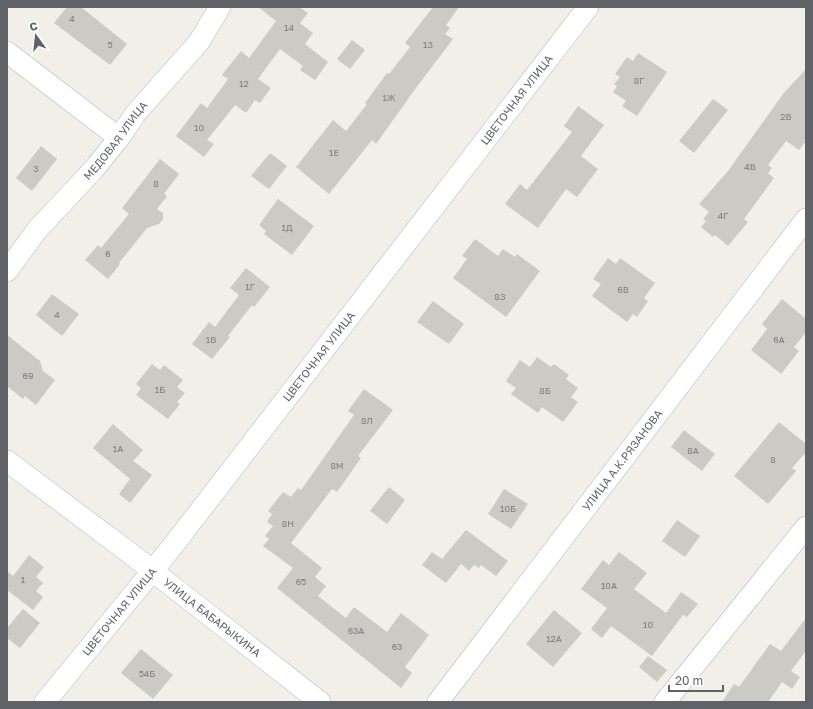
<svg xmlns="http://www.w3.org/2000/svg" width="813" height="709" font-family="'Golos Text',sans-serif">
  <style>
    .building { fill: #cccac5 }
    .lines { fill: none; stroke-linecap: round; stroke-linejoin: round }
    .minor-casing { stroke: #b5b8bc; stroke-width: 22 }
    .minor { stroke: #fff; stroke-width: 21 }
    .labels { text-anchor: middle; stroke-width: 4; stroke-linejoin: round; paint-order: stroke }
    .number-label { font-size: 9px; fill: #7a7d7f }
    .street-label { font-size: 11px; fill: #5f6368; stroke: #fff }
  </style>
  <rect width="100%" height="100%" fill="#f1efe8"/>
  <path class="building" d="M67 7H81L127 44 110 65 54 23Z
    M258 7H299L308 13 300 23 313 33 305 44 328 62 315 80 300 70 303 66 280 49 258 79 271 88 260 103 255 100 246 113 235 105 207 140 214 144 204 157 176 136 201 103 207 108 228 79 222 75 241 51 249 58 276 21Z
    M433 7H459L446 25 450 28 445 34 453 39 413 92 376 144 372 140 329 194 296 167 333 120 346 131 367 104 365 103 387 73 389 74 410 47 405 43Z
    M352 40 365 50 350 69 337 59Z
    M638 53 667 72 637 116 622 106 626 101 613 92 617 86 614 84 620 77 615 74 627 57 633 61Z
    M806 69V141L799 150 786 141 768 165 772 168 768 173 774 178 744 219 748 222 728 246 715 235 713 237 701 227 706 221 703 219 709 212 699 204 728 171 783 94Z
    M713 99 728 110 694 153 679 141Z
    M578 106 604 125 581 156 598 169 577 197 566 189 538 228 505 204 520 184 527 190 572 132 564 126Z
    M41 146 57 159 32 191 16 178Z
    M270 153 287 166 269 189 251 176Z
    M160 159 179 174 164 194 167 196 157 209 163 213V219L159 224 147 228 119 263 120 264 108 279 85 260 98 245 101 248 129 214 122 208Z
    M278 199 314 226 292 255 264 234 266 231 259 225Z
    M475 239 498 256 503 249 515 257 517 254 540 271 506 317 453 278 467 259 462 256Z
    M608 258 616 264 620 258 655 283 644 298 648 301 637 317 633 314 627 322 592 296 601 284 593 279Z
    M246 268 270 287 254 307 252 305 228 336 230 337 212 359 192 344 209 322 215 327 239 295 230 288Z
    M52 294 79 314 62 336 36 315Z
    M782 299 806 319V332L794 347 799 351 781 374 751 350 767 329 762 324Z
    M433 301 464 324 449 344 417 322Z
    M7 335 40 361 43 371 55 380 36 405 25 396 23 399 7 386Z
    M537 357 551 367 554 364 569 375 566 379 578 388 571 397 578 402 563 422 542 407 538 413 511 394 516 388 506 381 520 360 530 367Z
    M152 364 160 370 164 365 183 380 177 387 185 393 177 402 180 404 168 419 136 395 141 388 136 384Z
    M364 389 393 410 358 456 361 458 337 492 332 489 291 543 322 568 315 577 326 586 318 596 346 618 354 607 387 632 401 613 429 635 405 667 412 673 401 688 277 588 293 568 263 546 269 539 265 536 273 526 267 522 272 514 268 511 283 492 291 497 298 488 301 490 354 415 348 411Z
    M779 422 806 444V452L792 468 796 471 768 504 734 476Z
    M113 424 143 450 133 461 152 475 130 503 119 494 130 479 93 448Z
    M684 430 715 454 702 471 671 447Z
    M389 487 405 500 387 524 370 511Z
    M504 489 528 504 511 529 488 514Z
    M677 520 700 536 685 557 662 541Z
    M466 530 508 561 496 576 481 565 479 568 474 565 469 571 461 564 446 583 422 565 432 552 442 559Z
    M619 552 647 573 634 589 666 613 681 592 698 604 687 617 683 615 652 656 611 626 602 638 591 629 607 608 581 589 603 560 609 565Z
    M29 555 44 567 36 577 43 583 36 591 43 597 33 610 7 590V571L13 576Z
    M23 609 40 623 20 648 7 638V628Z
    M554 610 582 633 553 667 526 644Z
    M806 618V651L791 671 800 677 792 689 782 682 768 702H722L734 684 739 687 770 644 781 651Z
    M141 649 173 675 153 699 121 673Z
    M648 656 667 670 657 682 639 667Z"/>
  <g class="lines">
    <g class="minor-casing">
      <g id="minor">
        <path d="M7 52 119 138"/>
        <path id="s1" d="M7 271 37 230 94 169 119 138 136 113 199 42 220 7"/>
        <path id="s2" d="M7 461 131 554 320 702"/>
        <path id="s3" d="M45 702 172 547 588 7"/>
        <path id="s4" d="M438 702 806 219"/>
        <path d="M665 702 806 527"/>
      </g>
    </g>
    <use href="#minor" class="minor"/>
  </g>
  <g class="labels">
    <g class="number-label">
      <text x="72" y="22">4</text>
      <text x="289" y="31">14</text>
      <text x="110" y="48">5</text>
      <text x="428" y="48">1З</text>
      <text x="639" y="84">8Г</text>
      <text x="244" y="87">12</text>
      <text x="389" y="101">1Ж</text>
      <text x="786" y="120">2В</text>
      <text x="199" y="131">10</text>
      <text x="334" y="156">1Е</text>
      <text x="750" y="170">4В</text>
      <text x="36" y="172">3</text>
      <text x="156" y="187">8</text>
      <text x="723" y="219">4Г</text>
      <text x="287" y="231">1Д</text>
      <text x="108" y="257">6</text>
      <text x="250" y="290">1Г</text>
      <text x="623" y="293">6В</text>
      <text x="500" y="300">8З</text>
      <text x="57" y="318">4</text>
      <text x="211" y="343">1В</text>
      <text x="779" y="343">6А</text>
      <text x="28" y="379">69</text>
      <text x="160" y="393">1Б</text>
      <text x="545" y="394">8Б</text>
      <text x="367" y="424">8Л</text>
      <text x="118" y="452">1А</text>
      <text x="693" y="454">8А</text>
      <text x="773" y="463">8</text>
      <text x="337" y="469">8М</text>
      <text x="508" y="512">10Б</text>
      <text x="288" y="527">8Н</text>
      <text x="23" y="583">1</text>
      <text x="301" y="585">65</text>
      <text x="609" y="589">10А</text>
      <text x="648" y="628">10</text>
      <text x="356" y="634">63А</text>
      <text x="554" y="642">12А</text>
      <text x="397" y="650">63</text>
      <text x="147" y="677">54Б</text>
    </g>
    <g class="street-label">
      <text dy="4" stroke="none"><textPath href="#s3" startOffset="765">ЦВЕТОЧНАЯ УЛИЦА</textPath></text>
      <text dy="4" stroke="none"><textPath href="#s1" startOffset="170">МЕДОВАЯ УЛИЦА</textPath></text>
      <text dy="4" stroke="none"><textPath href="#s3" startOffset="441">ЦВЕТОЧНАЯ УЛИЦА</textPath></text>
      <text dy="4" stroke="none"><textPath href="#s4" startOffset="304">УЛИЦА А.К.РЯЗАНОВА</textPath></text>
      <text dy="4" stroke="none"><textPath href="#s3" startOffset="117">ЦВЕТОЧНАЯ УЛИЦА</textPath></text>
      <text dy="4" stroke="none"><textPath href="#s2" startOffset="258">УЛИЦА БАБАРЫКИНА</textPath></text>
    </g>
  </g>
  <rect width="813" height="709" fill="none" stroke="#5f6368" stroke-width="16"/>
  <g transform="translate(36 36) rotate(345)" stroke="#ffffff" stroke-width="3" paint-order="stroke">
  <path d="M0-3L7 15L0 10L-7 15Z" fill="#5f6368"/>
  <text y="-6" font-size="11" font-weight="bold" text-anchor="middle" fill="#5f6368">С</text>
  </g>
  <path d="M669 685v6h54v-6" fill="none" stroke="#5f6368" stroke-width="2"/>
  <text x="675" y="685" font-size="12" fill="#5f6368" stroke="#ffffff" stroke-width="3" paint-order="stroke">20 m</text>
</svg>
